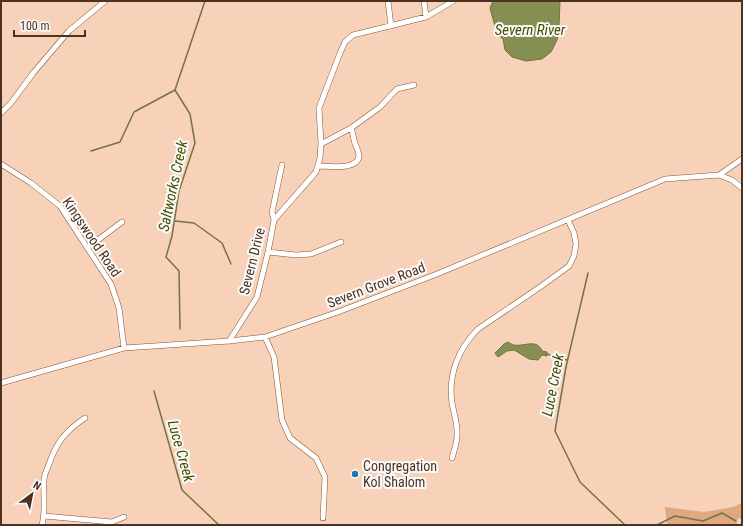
<svg xmlns="http://www.w3.org/2000/svg" width="743" height="526" font-family="'Roboto Condensed',sans-serif">
  <style>
    .green { fill: #e0a880 }
    .water { fill: #858f51; stroke: #747343 }
    .lines { fill: none; stroke-linecap: round; stroke-linejoin: round }
    .stream { stroke: #747343; stroke-width: 1.5 }
    .street-casing { stroke: #8a542b; stroke-width: 6 }
    .street { stroke: #fff; stroke-width: 5 }
    .poi-dot { fill: #1d7aa7; stroke: #fbfbfb; stroke-width: 1.5 }
    .labels { text-anchor: middle; stroke-width: 4; stroke-linejoin: round; paint-order: stroke }
    .street-label { font-size: 14px; fill: #4b3221; stroke: #fbfbfb }
    .poi-label { font-size: 14px; fill: #4b3221; stroke: #fbfbfb; text-anchor: start }
    .water-label { font-size: 15px; font-style: italic; fill: #464e00; stroke: #fbfbfb }
  </style>
  <rect width="100%" height="100%" fill="#f8d2b8"/>
  <path class="green" d="M742 503V519L739 518 736 521 738 525H667L665 507 704 512 733 507Z"/>
  <path class="water" d="M493 1H560L559 27 557 40 551 52 542 59 526 61 512 57 505 50 503 39 497 34H495L494 31 496 30 490 8Z
    M508 342C508 342 513 345 514 345 524 347 537 338 542 351L547 352V356L542 355 538 360 529 359 514 350 507 351 498 357 495 353 504 344Z"/>
  <g class="lines">
    <path class="stream" d="M91 151 120 142 134 112 175 90
      M175 221 194 223 222 243 231 264
      M588 273 566 367 555 431 580 482 625 525
      M180 329 179 271 166 257 172 236 179 191 195 143 190 114 175 90 205 1
      M547 354 567 360
      M154 391 182 490 219 525
      M657 525 675 516 703 521 722 513 736 521"/>
    <g class="street-casing">
      <path id="street" d="M388 1 391 26
        M424 1 426 17
        M1 113 11 103 34 72 69 31 105 1
        M321 144 351 128 380 107 397 89 414 85
        M1 164 31 183 60 206 111 284 119 308 124 348
        M318 166C329 166 359 171 359 155 358 149 355 145 354 140 353 136 353 132 351 128
        M719 175 732 180 742 188
        M274 220 272 212 282 165
        M87 248 122 222
        M268 252 296 255 311 254 341 242
        M265 337 274 357 282 420 290 438 316 458 325 477 323 518
        M229 341 257 297 268 252 274 220 316 172 320 158 321 144 319 108 340 53 345 42 353 35 426 17 453 1
        M1 383 124 348 229 341 265 337 338 312 437 274 665 179 719 175 742 159
        M452 458C454 451 457 443 457 436 458 425 454 414 452 403 448 375 458 349 478 329L540 287 569 266 574 256 576 244 574 233 568 220
        M44 516 112 522 124 517
        M42 525C46 510 43 496 44 481 44 476 46 471 48 467 56 443 64 432 85 418"/>
    </g>
    <use href="#street" class="street"/>
  </g>
  <circle class="poi-dot" cx="355" cy="474" r="4"/>
  <g class="labels">
    <g class="street-label">
      <text transform="translate(92 237) rotate(56)" y="5">Kingswood Road</text>
      <text transform="translate(252 261) rotate(-76)" y="5">Severn Drive</text>
      <text transform="translate(376 285) rotate(-21)" y="5">Severn Grove Road</text>
    </g>
    <g class="poi-label">
      <text x="363" y="471">Congregation<tspan x="363" dy="16">Kol Shalom</tspan></text>
    </g>
    <g class="water-label">
      <text x="530" y="35">Severn River</text>
      <text transform="translate(173 186) rotate(-78)" y="5">Saltworks Creek</text>
      <text transform="translate(553 385) rotate(-79)" y="5">Luce Creek</text>
      <text transform="translate(181 451) rotate(74)" y="5">Luce Creek</text>
    </g>
  </g>
  <rect width="743" height="526" fill="none" stroke="#4b3221" stroke-width="4"/>
  <g transform="translate(32 494) rotate(32)" stroke="#fbfbfb" stroke-width="3" paint-order="stroke">
  <path d="M0-3L7 15L0 10L-7 15Z" fill="#4b3221"/>
  <text y="-6" font-size="11" font-weight="bold" text-anchor="middle" fill="#4b3221">N</text>
  </g>
  <path d="M14 30v6h71v-6" fill="none" stroke="#4b3221" stroke-width="2"/>
  <text x="20" y="30" font-size="12" fill="#4b3221" stroke="#fbfbfb" stroke-width="3" paint-order="stroke">100 m</text>
</svg>
